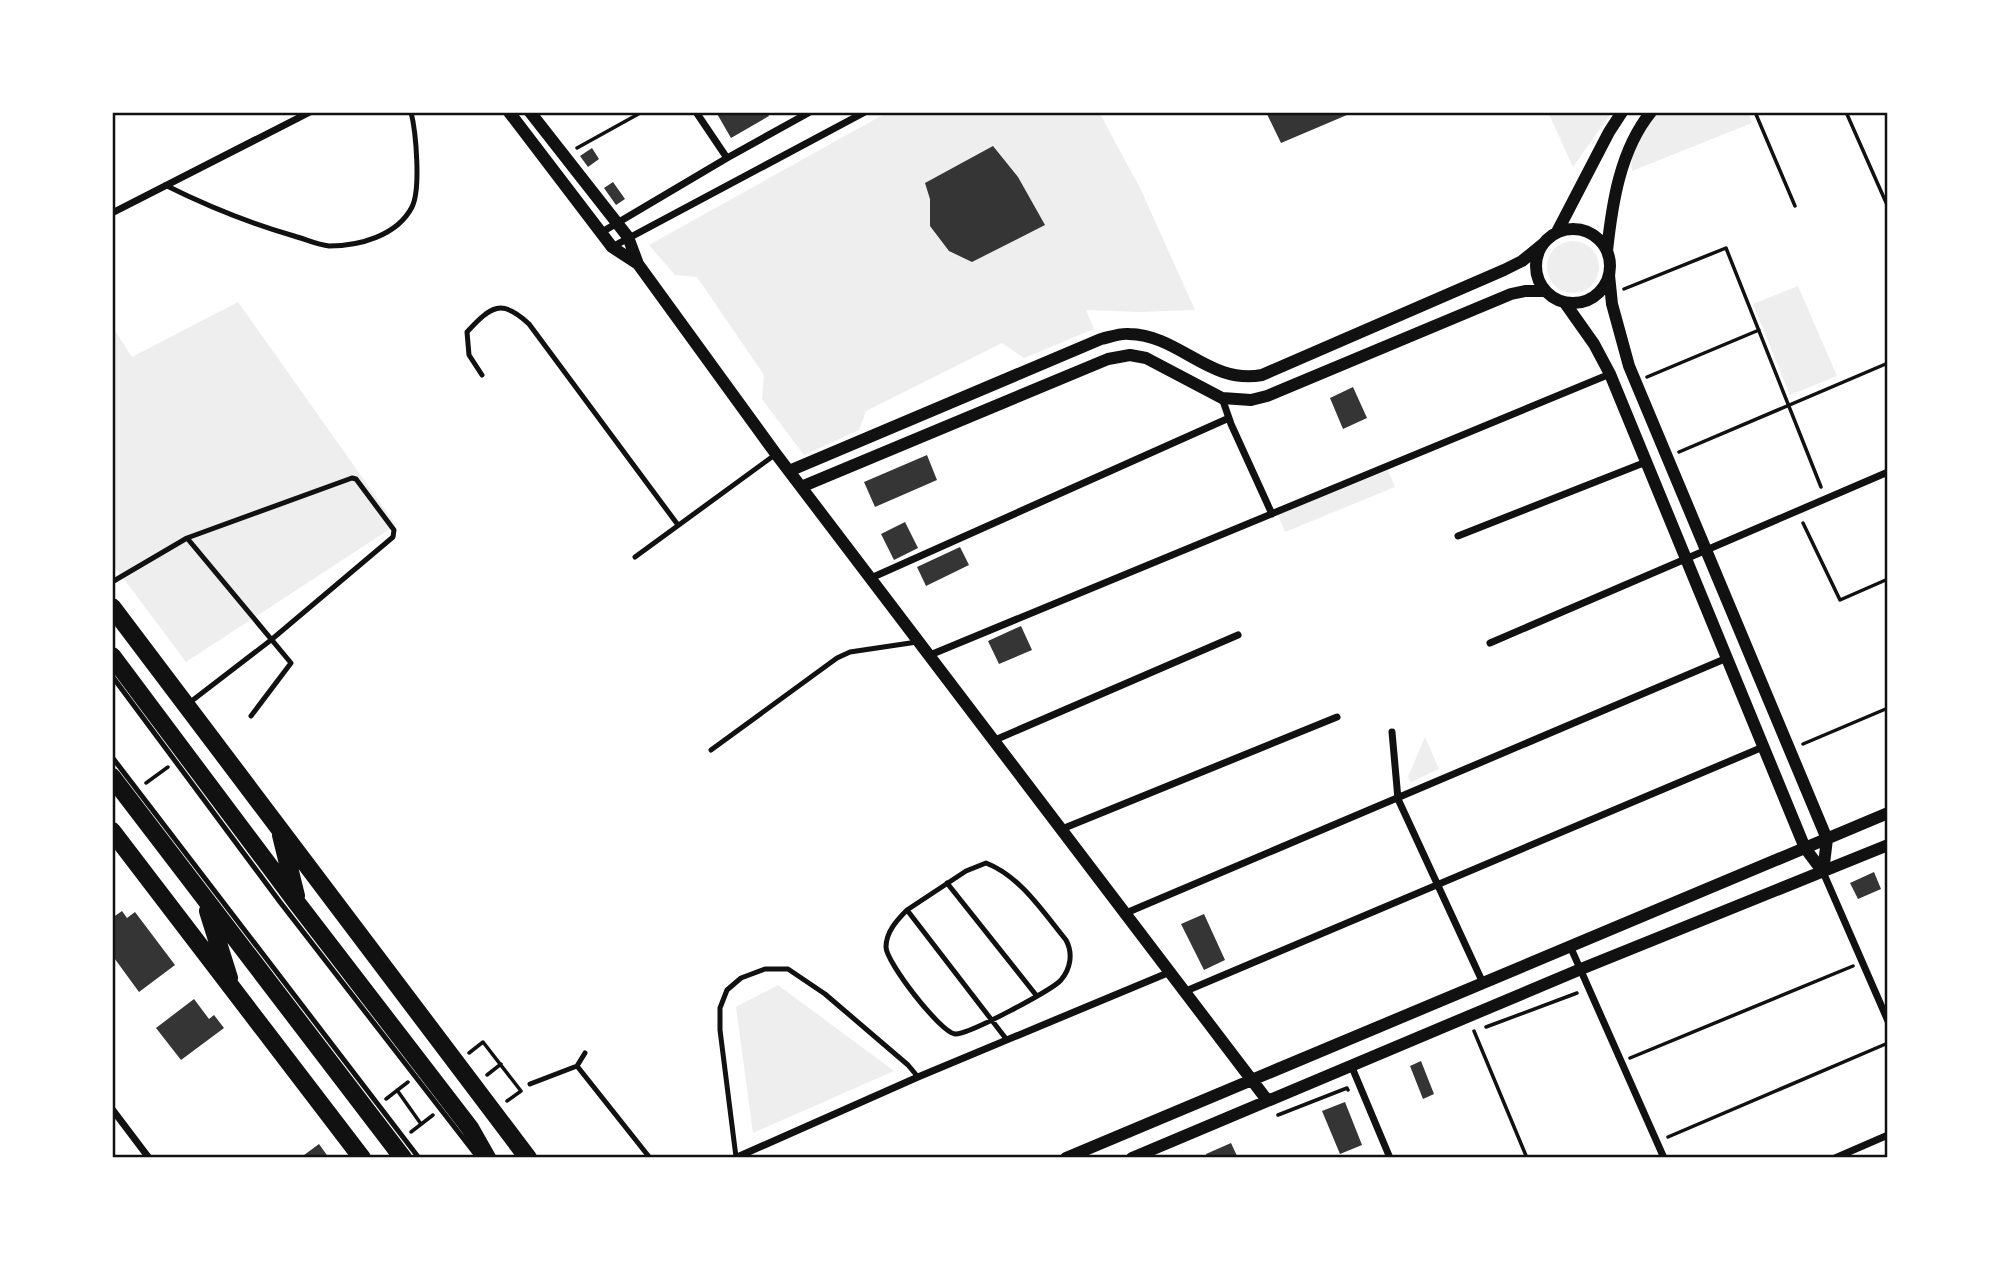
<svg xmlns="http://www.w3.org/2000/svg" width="2000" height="1270" font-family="Merriweather,serif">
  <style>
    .green { fill: #eee }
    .building { fill: #353535 }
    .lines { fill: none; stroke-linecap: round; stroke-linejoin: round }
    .path { stroke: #111; stroke-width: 3.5 }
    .service { stroke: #111; stroke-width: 5 }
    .minor { stroke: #111; stroke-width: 7 }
    .tertiary { stroke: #111; stroke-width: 12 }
    .primary { stroke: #111; stroke-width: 18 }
    .neatline { fill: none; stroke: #111; stroke-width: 2.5 }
  </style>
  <rect width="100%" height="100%" fill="#fff"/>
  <path class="green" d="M888 112H1099L1141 190 1195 310 1139 312 1086 310 1094 329 1024 358 1002 343 866 411 859 430 804 455 762 399 764 375 697 277 675 275 649 245Z
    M1548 112H1612L1573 167Z
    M1657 112H1748L1752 123 1632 171C1628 153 1645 125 1657 112Z
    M1547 267a26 26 0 1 1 52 0a26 26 0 1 1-52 0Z
    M1798 286 1837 376 1790 395 1753 304Z
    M238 302 396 525 186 662 112 563V326L132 357Z
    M1388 470 1395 487 1285 532 1278 515Z
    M1425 737 1439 769 1411 782 1408 777Z
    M778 985 894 1071 753 1133 736 1007Z"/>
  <path class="building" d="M716 112H767L769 116 731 138Z
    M1266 112H1354L1281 143Z
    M993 146 1018 177 1045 225 972 262 949 251 930 226V199L925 183Z
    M592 148 599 159 588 167 580 156Z
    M613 182 625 199 616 205 604 188Z
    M1353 387 1367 418 1343 429 1330 398Z
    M927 455 937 480 875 507 864 482Z
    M905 522 918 548 894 560 881 534Z
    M960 547 969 565 926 586 917 567Z
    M1021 626 1032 650 999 664 988 641Z
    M1874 872 1881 889 1858 899 1850 883Z
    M122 911 127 918 135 912 175 965 139 992 112 955V918Z
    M1204 914 1225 960 1204 970 1181 924Z
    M194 999 209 1019 214 1015 224 1028 181 1060 156 1028Z
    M1421 1061 1434 1094 1423 1099 1410 1066Z
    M1345 1102 1362 1145 1340 1154 1322 1111Z
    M1231 1143 1238 1158H1207L1206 1154Z
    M319 1144 329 1158H300Z"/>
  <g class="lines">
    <path class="path" d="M1755 112 1795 206
      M1846 112 1888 207
      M577 148 642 112
      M1624 289 1726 248 1821 487
      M1647 377 1759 330
      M1679 452 1888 363
      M1803 523 1840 600 1888 579
      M1803 744 1888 708
      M146 783 168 767
      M1486 1027 1577 993
      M1474 1031 1527 1158
      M469 1053 483 1042 521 1091 507 1101
      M1630 1058 1853 966
      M487 1075 501 1064
      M397 1090 421 1124
      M386 1099 408 1082
      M1278 1115 1347 1088 1348 1090
      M411 1132 433 1115
      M1668 1137 1888 1043"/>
    <path class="service" d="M165 185C207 206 249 223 294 236 305 239 318 245 329 246 359 246 397 236 412 207 421 189 416 132 411 112
      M482 375 469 355 467 332C491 306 502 298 529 324L678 525
      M635 557 776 454
      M112 582 187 538
      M112 676 280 902 477 1156
      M189 703 271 640 393 537 394 530 356 479 352 478 187 538 291 663 251 716
      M711 750 837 658 850 652 917 642
      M112 757 419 1158
      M947 883 1036 995
      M907 910C897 920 886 932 886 947 886 962 940 1032 955 1034 968 1035 1052 990 1061 980 1071 968 1073 953 1066 940 1043 912 1020 876 986 863L966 871 907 910 1007 1040
      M577 1066 585 1053
      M530 1084 577 1066 650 1158
      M736 1157 720 1030V1008L727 990 741 978 765 969H788L825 994 908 1065 918 1077"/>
    <path class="minor" d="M696 112 727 158
      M112 213 310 112
      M602 232 727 158 810 112
      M612 247 865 112
      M1222 398 1231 424 1272 514
      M1458 536 1646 462
      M871 578 1229 418
      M1490 643 1888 472
      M930 655 1610 374
      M1392 732 1398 799 1483 983
      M995 740 1238 635
      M1062 829 1337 717
      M1823 872 1888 1021
      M1126 913 1727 658
      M1570 946 1664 1158
      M1186 991 1763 747
      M1351 1065 1390 1158
      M112 1109 149 1158
      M735 1158 918 1077 1170 972
      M1835 1158 1888 1135"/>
    <path class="tertiary" d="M509 112 612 247 638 264
      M530 112 628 237 638 264 776 454 1267 1100
      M1536 266a37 37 0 1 1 74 0a37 37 0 1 1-74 0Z
      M1557 232 1609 132 1622 112
      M1607 251C1612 204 1620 150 1651 112
      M1609 275 1612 304 1629 366 1827 839 1823 872
      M1565 303 1594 344 1610 374 1805 848 1823 872
      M789 471 1101 339C1110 337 1120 333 1129 334 1180 335 1209 385 1262 375L1504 270 1522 261 1543 244
      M801 487 1108 359 1130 355 1146 358 1222 398 1251 400 1267 396 1511 294 1525 291H1544
      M1066 1158 1888 813
      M1132 1158 1581 969 1888 845"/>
    <path class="primary" d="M112 607 528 1158
      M112 656 297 903 470 1128 487 1158
      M112 777 403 1158
      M112 831 362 1158
      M281 835 296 896
      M208 911 229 978"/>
  </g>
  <rect width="2000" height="1270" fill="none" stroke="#ffffff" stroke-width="228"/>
  <rect x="114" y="114" width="1772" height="1042" class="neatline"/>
</svg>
